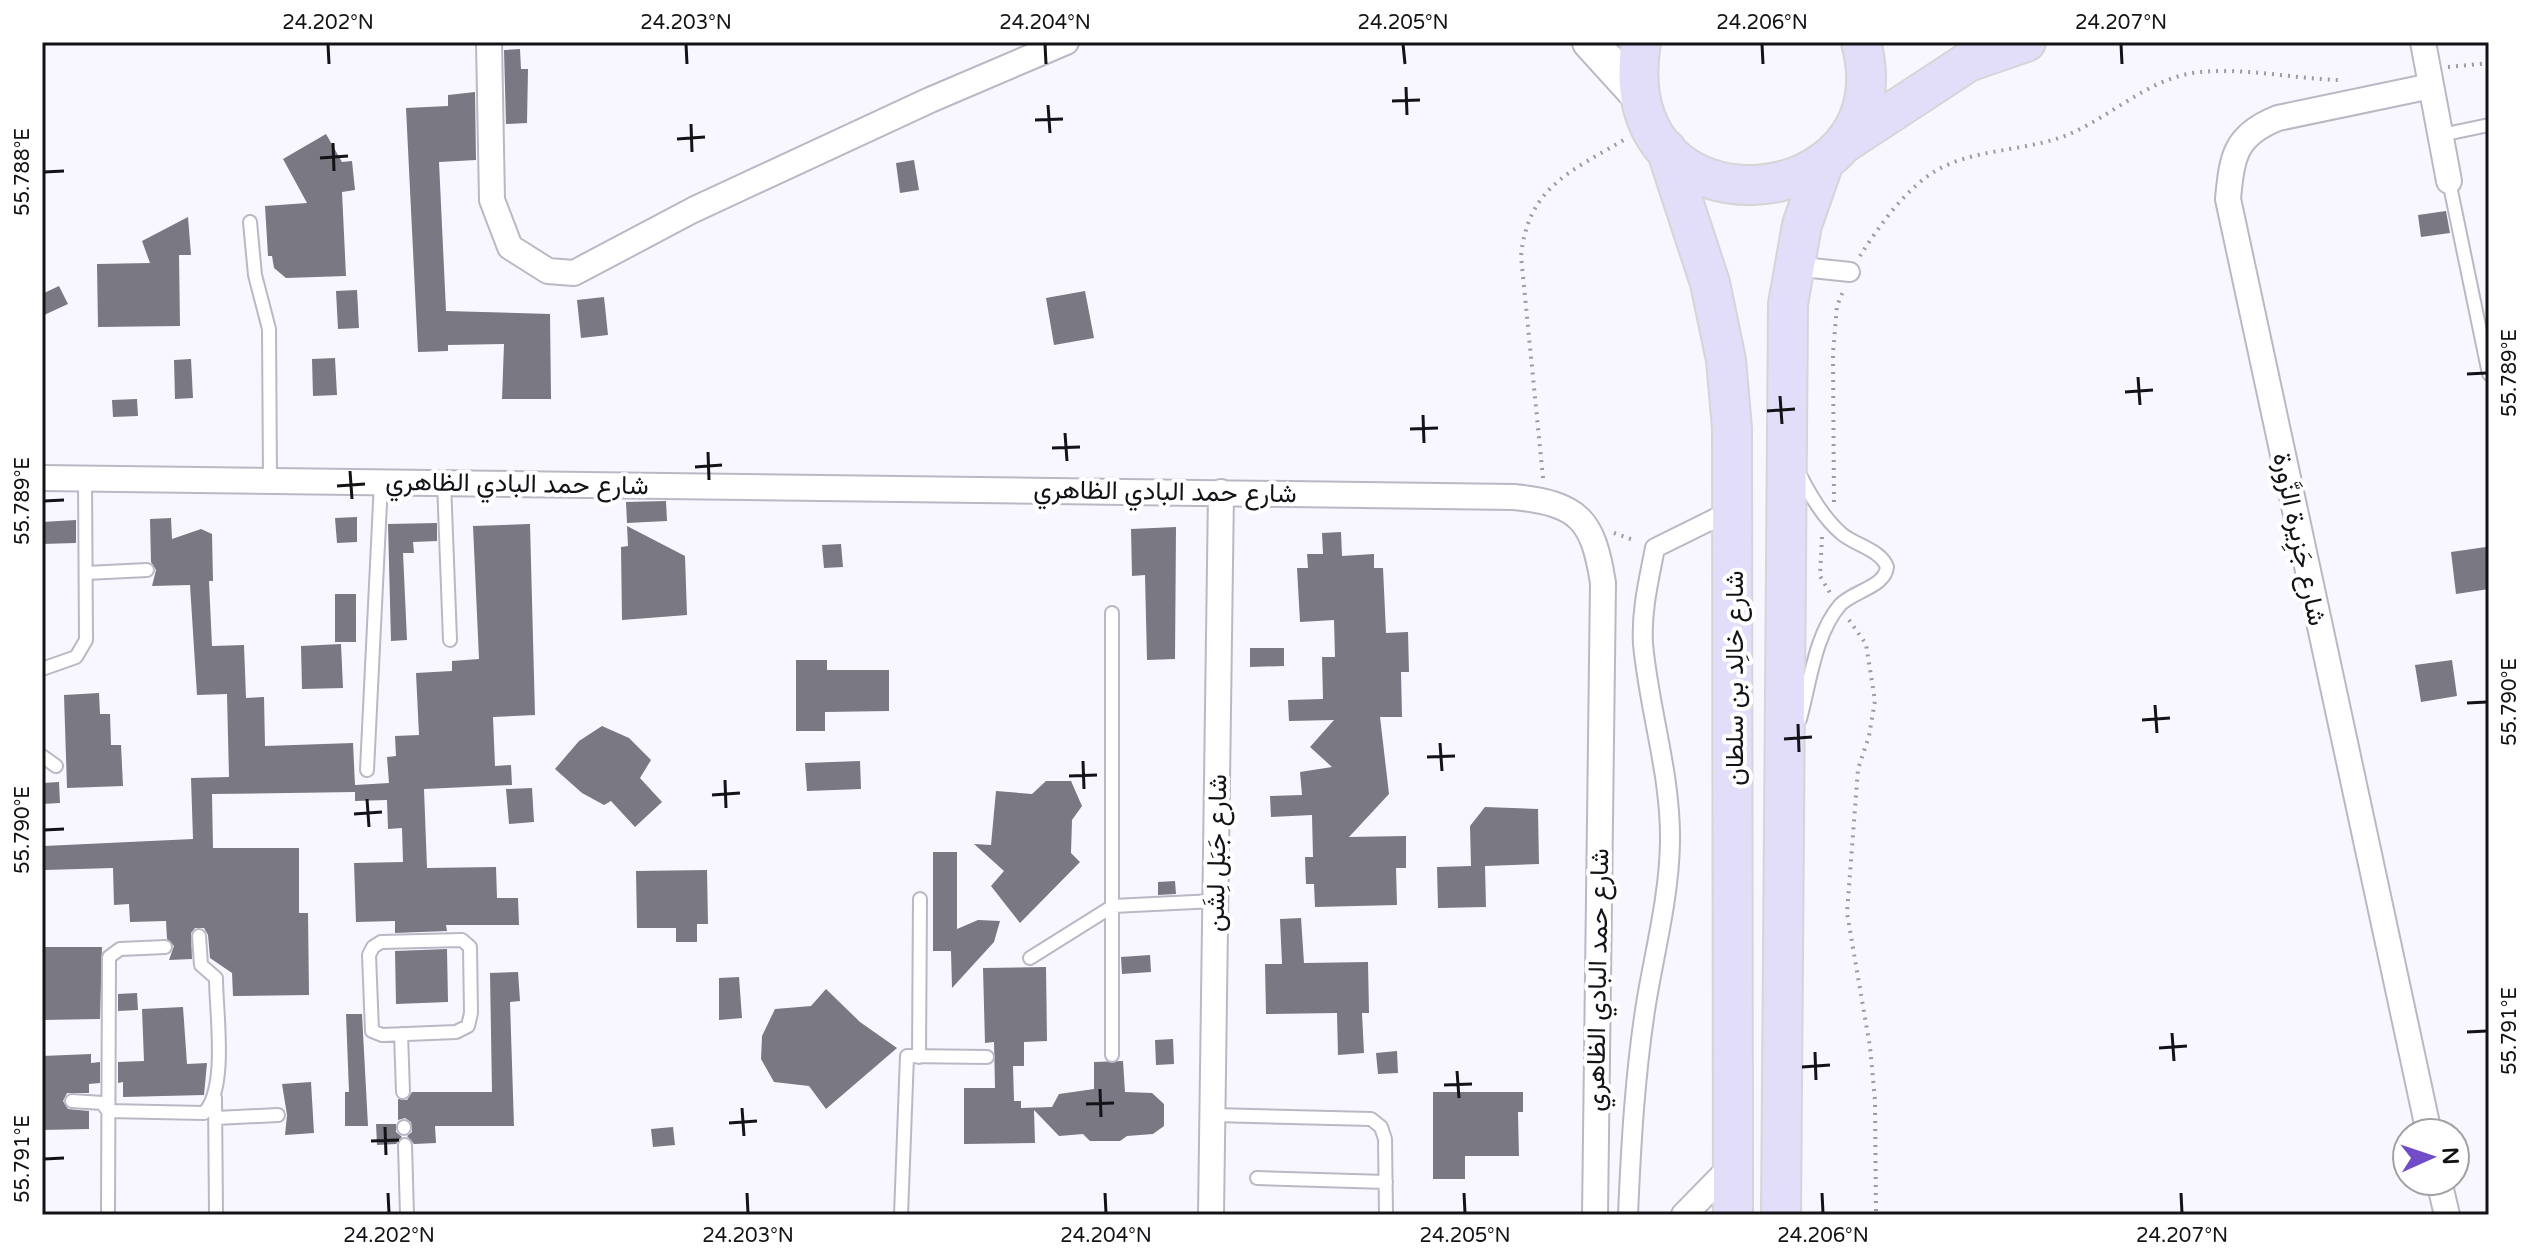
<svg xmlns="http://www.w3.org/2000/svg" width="2531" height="1257" font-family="'Varela Round',Vazirmatn,sans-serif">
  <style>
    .building { fill: #797883 }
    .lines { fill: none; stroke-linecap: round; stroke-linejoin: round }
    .service-casing { stroke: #bab8c4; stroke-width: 16 }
    .pedestrian-casing { stroke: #bab8c4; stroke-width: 22 }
    .minor-casing { stroke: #bab8c4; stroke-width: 28 }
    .secondary-casing { stroke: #bab8c4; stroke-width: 38 }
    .primary-casing { stroke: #d5d5d5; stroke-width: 42 }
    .path { stroke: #9b9ba1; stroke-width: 4; stroke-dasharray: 2 6; stroke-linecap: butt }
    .service { stroke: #fff; stroke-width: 12 }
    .pedestrian { stroke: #fff; stroke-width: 18 }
    .minor { stroke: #fff; stroke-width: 24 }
    .secondary { stroke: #fff; stroke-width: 34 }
    .primary { stroke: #e2defa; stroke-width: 38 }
    .ticks { fill: none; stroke: #131317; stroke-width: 3 }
    .labels { text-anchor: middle; stroke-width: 8; stroke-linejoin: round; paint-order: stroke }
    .street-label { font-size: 26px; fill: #131317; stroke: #fff }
    .neatline { fill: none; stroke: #131317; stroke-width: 3 }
    .ticks-label { font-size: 20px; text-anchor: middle; fill: #131317 }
  </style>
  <rect width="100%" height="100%" fill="#f8f7ff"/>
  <path class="building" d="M520 49 521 69H528L527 123 506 124 504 50Z
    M475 92 476 160 439 162 446 311 550 314 551 399H502L504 344 448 345V351L418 352 406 108 448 106V95Z
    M326 134 342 162 352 161 355 190 342 192 346 276 286 278 274 268 272 256H268L265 206 307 203 283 159Z
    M914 160 919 190 900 193 896 163Z
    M2446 211 2450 233 2421 237 2418 215Z
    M188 217 191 255H179L180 326 98 327 97 264 150 263 142 241Z
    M59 286 68 304 42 316V294Z
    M357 290 359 328 338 329 336 291Z
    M1085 291 1094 338 1054 345 1046 298Z
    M604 297 608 335 581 338 577 300Z
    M335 358 337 395 313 396 312 359Z
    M191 359 193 398 175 399 174 360Z
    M137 399 138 416 113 417 112 400Z
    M666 501 667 521 627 523 626 502Z
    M357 517V542L337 543 335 518Z
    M171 518 172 539 201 529 212 534 213 581H209L212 646 244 645 246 698 264 697 265 746 353 743 355 785 389 783 387 757 396 756 395 736 419 735 416 673 452 671V661L479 659 473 526 530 524 535 715 493 717 495 766 511 765 512 785 424 789 427 868 496 867 497 898H518L519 925H446L447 931 395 933V921L356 922 354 863 403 862 402 828 388 829 387 800 355 801V792L212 794 213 848H299V913H308L309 995 233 996 232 973 210 958 208 935 204 928H195L191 933 192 959 169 960 174 946 167 939 166 921 130 922 129 904 114 905 113 868 45 870 44 846 193 839 191 778 229 777 227 694 197 695 190 585 152 586 156 570 151 562 150 519Z
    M76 520V543L42 544V522Z
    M437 523V541L413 542 414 553H403L407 640 391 641 388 524Z
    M627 526 685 556 687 615 622 620 621 547 628 546Z
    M1176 527 1175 659 1147 660 1145 575 1132 576 1131 529Z
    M1341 532 1342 556 1374 554V568H1383L1386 633 1408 632 1409 672H1401L1402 717H1380L1389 794 1349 837 1406 836V868H1396L1397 905 1315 907 1314 884H1306L1305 857H1313L1312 815 1271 817 1270 796 1302 795 1300 772 1332 767 1310 747 1334 720 1289 721 1288 700 1323 699 1322 657H1335L1334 620 1300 622 1297 568H1308L1307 554H1323L1322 533Z
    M841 544 843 567 824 568 822 545Z
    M2486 547 2489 589 2456 594 2451 552Z
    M335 594H356V642H335Z
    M341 644 343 688 302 689 301 646Z
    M1250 648H1284V666L1250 667Z
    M796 660H827V670H889V711L825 712V731H796Z
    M2452 660 2457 696 2421 702 2415 665Z
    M99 693 100 714H110L111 745H121L123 786 67 788 64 695Z
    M602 726 629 738 651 760 640 778 662 802 635 827 611 801 604 805 582 793 555 769 579 741Z
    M860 761 861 789 807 791 805 763Z
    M1046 781H1071L1082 806 1072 820 1071 853 1080 862 1020 923 991 886 1004 871 974 844 991 845 996 791 1032 794Z
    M59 782 60 803 42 804V783Z
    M532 788 534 822 509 824 506 789Z
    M1485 807 1538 809 1539 864 1485 866 1486 907 1438 908 1437 867 1471 866 1470 826Z
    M933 852H957V929L978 920 1000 921 994 942 952 988 951 951H933Z
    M707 870 708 924H697V942H676V928H637L636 871Z
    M1175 881 1176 894 1158 895V882Z
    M1301 918 1304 963 1368 962 1369 1013H1362L1364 1053 1338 1055 1337 1013 1266 1014 1265 964H1282L1280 919Z
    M42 947H102L100 1019 42 1020Z
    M447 949 448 1002 396 1004 395 951Z
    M1150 955 1151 972 1122 974 1121 957Z
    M1046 967 1047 1041 1024 1042V1066H1013L1014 1101H1021V1108L1052 1107 1059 1094 1094 1089V1062L1123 1061 1125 1092 1152 1093 1164 1104V1126L1153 1134 1127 1136 1120 1141H1090L1083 1134 1059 1136 1034 1110 1035 1143 964 1144V1088H995L994 1042 985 1043 983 968Z
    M518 972 520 1001 510 1002 514 1126H435L436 1143 414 1144 407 1136 412 1132 411 1122 405 1118 398 1120V1099L407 1100 412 1092H492L490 973Z
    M739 977 742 1018 719 1020V978Z
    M826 989 860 1022 897 1048 826 1109 809 1086 774 1082 761 1059 762 1036 775 1009 811 1006Z
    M137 993 138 1010 118 1011V994Z
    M183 1007 187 1064 207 1063 204 1095 123 1097V1082L118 1083V1062L144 1061 142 1009Z
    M346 1014H362L368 1126H345V1092H349Z
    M1173 1039 1174 1064 1156 1065 1155 1040Z
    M1397 1051 1398 1073 1378 1074 1376 1053Z
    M91 1054V1063L100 1062V1083L89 1084V1093H67L63 1101 68 1109 89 1111V1129L42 1130V1056Z
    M311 1082 314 1133 285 1135 287 1115 282 1084Z
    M1433 1092H1523V1112H1518L1519 1156H1465V1179H1433Z
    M376 1124H396V1132L402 1137 396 1144 377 1145Z
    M673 1127 675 1145 653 1147 651 1129Z"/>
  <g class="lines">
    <g class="service-casing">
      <path id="service" d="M2441 135 2489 125
        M2449 181 2489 374
        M250 222 255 275 269 329 270 480
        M1799 473C1810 495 1823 518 1842 534 1855 545 1881 550 1887 567 1885 587 1853 591 1840 605 1815 634 1810 683 1800 719
        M444 482 450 640
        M86 573 147 570
        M1112 613V1055
        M42 669 76 657 86 640 85 479
        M42 756 56 766
        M367 770 381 482
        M462 940 470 947 471 1013 468 1026 456 1032 382 1035 372 1031 369 955 373 947 381 942Z
        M1030 958 1113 906 1215 901
        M401 1034 403 1092
        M919 1057 920 899
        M215 1098 216 1215
        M72 1101 102 1103 108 1111 204 1113C228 1088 216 1013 216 978L201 965 199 936
        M1213 1115 1371 1119 1381 1127 1385 1139 1386 1215
        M216 1118 278 1115
        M404 1127V1128
        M405 1145 407 1215
        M1257 1178 1386 1182
        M108 1215 109 957 120 949 165 947
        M901 1215 907 1056 987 1057"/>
    </g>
    <g class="pedestrian-casing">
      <path id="pedestrian" d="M1793 266 1850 272
        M1628 1215C1631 1144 1635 1074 1646 1004 1655 949 1669 898 1670 842 1671 774 1649 710 1643 644 1641 611 1649 579 1655 548L1734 509"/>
    </g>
    <g class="minor-casing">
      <path id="minor" d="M489 42 492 200 510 247 548 271 574 273 693 210 930 100 1066 42
        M2423 42 2449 181
        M42 478 1514 497C1579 504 1593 519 1603 583L1595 1215
        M2429 1133 2228 199C2232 156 2235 135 2278 118L2431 86
        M2439 1181 2447 1215
        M1211 1215 1221 492
        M1684 1215 1733 1165"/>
    </g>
    <g class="secondary-casing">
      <path id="secondary" d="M1590 42 1640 97"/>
    </g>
    <g class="primary-casing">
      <path id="primary" d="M1641 42C1608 246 1908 219 1861 42
        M1843 144 1968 62 2026 42
        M1666 149 1710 283 1726 360 1732 428 1733 1215
        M1781 1215 1788 304 1802 225 1824 162"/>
    </g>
    <path class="path" d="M2448 67 2489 63
      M1860 256C1879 226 1906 188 1937 170 1972 150 2018 151 2056 139 2104 124 2142 81 2193 73 2241 66 2292 79 2340 80
      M1543 478 1521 256C1528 186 1572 171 1627 138
      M1834 502 1833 353 1837 306 1844 289
      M1614 533 1636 541
      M1822 537 1820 576 1830 593
      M1849 620 1866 644 1875 701 1869 736 1858 769 1847 913 1870 1047 1875 1100 1876 1215"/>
    <use href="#service" class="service"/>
    <use href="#pedestrian" class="pedestrian"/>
    <use href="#minor" class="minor"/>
    <use href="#secondary" class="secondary"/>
    <use href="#primary" class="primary"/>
  </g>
  <path class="ticks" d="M328 44 329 64M686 44 687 64M1045 44 1046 64M1403 44 1405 64M1762 44 1763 64M2121 44 2122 64M1406 87 1407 115M1392 101 1420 100M1048 105 1050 133M1035 120 1063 119M691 124 692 152M677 139 705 137M333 143 334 171M320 158 348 156M44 172 64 171M2467 374 2487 373M2138 377 2140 405M2125 392 2153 390M1780 396 1782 424M1767 411 1795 409M1423 415 1424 443M1410 429 1438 428M1065 433 1067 461M1052 448 1080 447M708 452 709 480M695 467 722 465M350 471 352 499M337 486 365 484M44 501 64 500M2467 703 2487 702M2155 705 2157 733M2142 720 2170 718M1798 724 1799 752M1784 739 1812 737M1440 743 1442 771M1427 757 1455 756M1083 761 1084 789M1069 776 1097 775M725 780 726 808M712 795 740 793M367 799 369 827M354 814 382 812M44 830 64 829M2467 1032 2487 1031M2172 1033 2174 1061M2159 1048 2187 1046M1815 1052 1816 1080M1802 1067 1830 1065M1457 1071 1459 1098M1444 1085 1472 1084M1100 1089 1101 1117M1086 1104 1114 1103M742 1108 744 1136M729 1123 757 1121M385 1127 386 1155M371 1141 399 1140M44 1159 64 1158M388 1193 389 1213M747 1193 748 1213M1105 1193 1106 1213M1464 1193 1465 1213M1822 1193 1823 1213M2181 1193 2182 1213"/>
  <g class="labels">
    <g class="street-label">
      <text transform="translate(517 483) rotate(1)" y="9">شارع حمد البادي الظاهري</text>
      <text transform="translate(1165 491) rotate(1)" y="9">شارع حمد البادي الظاهري</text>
      <text transform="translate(2300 539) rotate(78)" y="9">شارع جَزِيرة الزَّورة</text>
      <text transform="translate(1734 678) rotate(-90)" y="9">شارع خالِد بن سلطان</text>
      <text transform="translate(1216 853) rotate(-89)" y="9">شارع جَبَل لِشَن</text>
      <text transform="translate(1597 980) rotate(-89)" y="9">شارع حمد البادي الظاهري</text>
    </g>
  </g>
  <rect width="2531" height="1257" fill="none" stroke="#ffffff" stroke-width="88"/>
  <g transform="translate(2431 1157) rotate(87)"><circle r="38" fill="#ffffff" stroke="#a1a1a2" stroke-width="2"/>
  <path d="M0-6L14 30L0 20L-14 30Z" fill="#704dc6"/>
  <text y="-12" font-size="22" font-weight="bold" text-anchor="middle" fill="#131317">N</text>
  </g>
  <rect x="44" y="44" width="2443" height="1169" class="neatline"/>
  <g class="ticks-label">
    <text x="328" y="29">24.202°N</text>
    <text x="686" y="29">24.203°N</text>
    <text x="1045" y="29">24.204°N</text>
    <text x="1403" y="29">24.205°N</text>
    <text x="1762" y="29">24.206°N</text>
    <text x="2121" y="29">24.207°N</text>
    <text transform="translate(22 172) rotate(-90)" y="7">55.788°E</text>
    <text transform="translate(2509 373) rotate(-90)" y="7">55.789°E</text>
    <text transform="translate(22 501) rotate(-90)" y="7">55.789°E</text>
    <text transform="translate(2509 702) rotate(-90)" y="7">55.790°E</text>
    <text transform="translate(22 830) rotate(-90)" y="7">55.790°E</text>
    <text transform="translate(2509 1031) rotate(-90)" y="7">55.791°E</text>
    <text transform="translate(22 1159) rotate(-90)" y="7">55.791°E</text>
    <text x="389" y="1242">24.202°N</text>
    <text x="748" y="1242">24.203°N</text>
    <text x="1106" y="1242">24.204°N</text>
    <text x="1465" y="1242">24.205°N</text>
    <text x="1823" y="1242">24.206°N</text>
    <text x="2182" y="1242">24.207°N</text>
  </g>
</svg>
